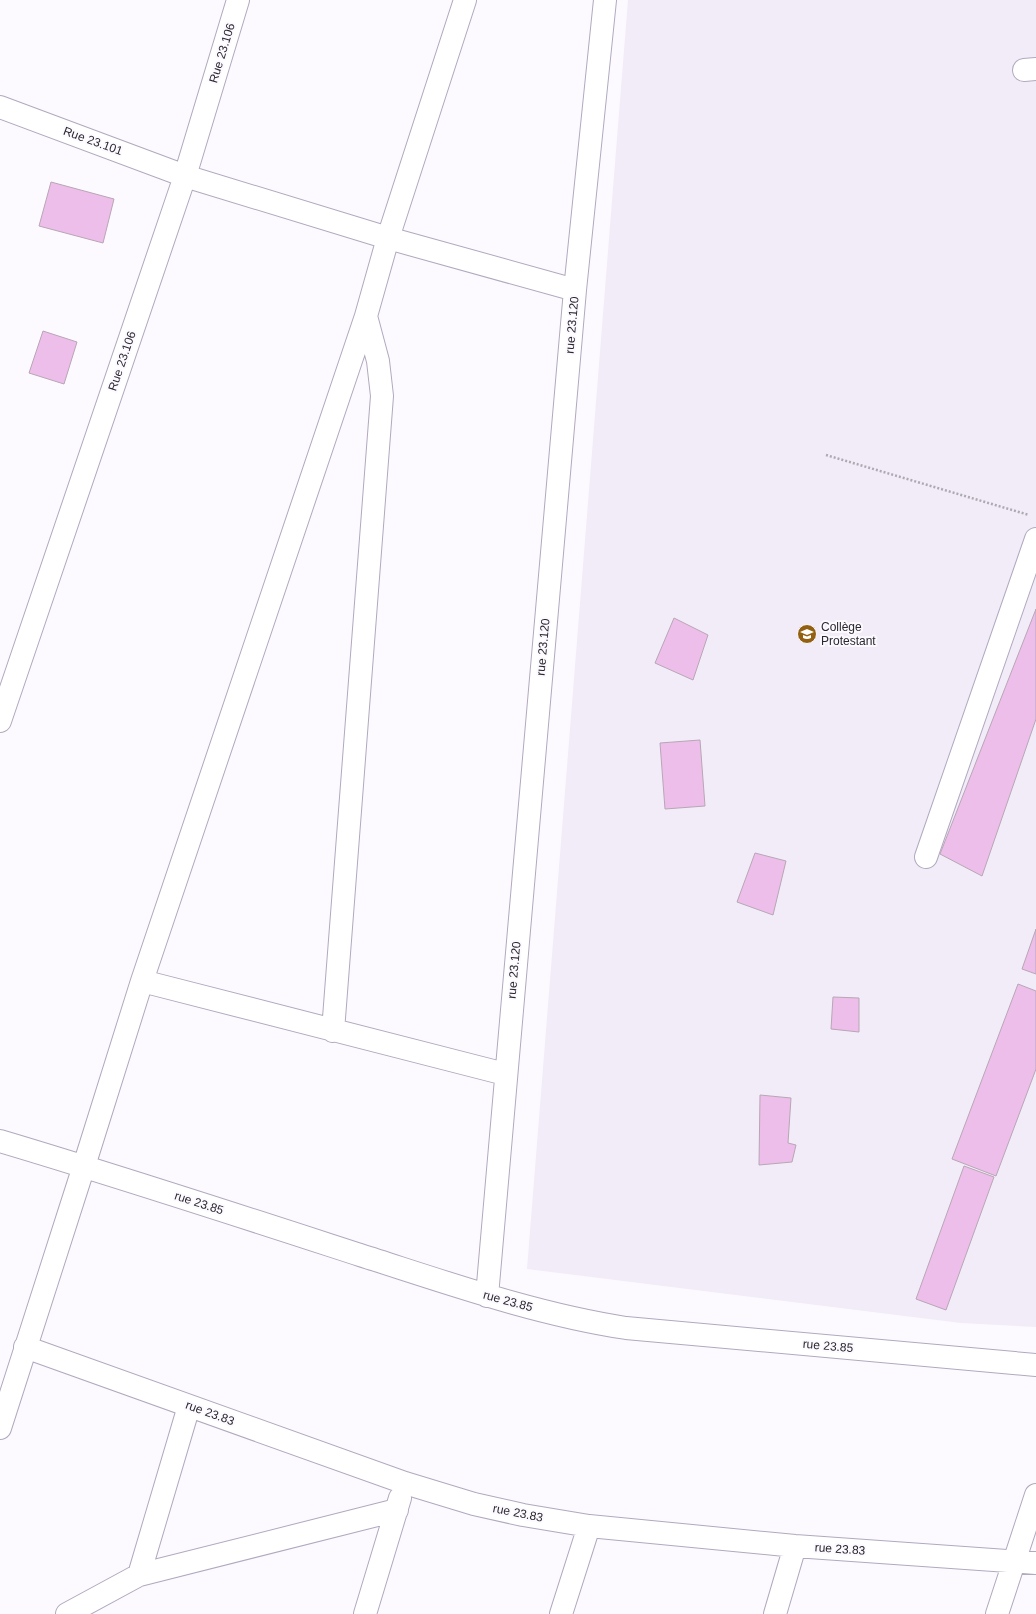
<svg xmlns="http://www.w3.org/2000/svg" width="1036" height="1614" font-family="Helvetica,sans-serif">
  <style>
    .built { fill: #f1ecf8 }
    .building { fill: #edbee9; stroke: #b8a6b6 }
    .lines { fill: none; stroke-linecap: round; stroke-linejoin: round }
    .street-casing { stroke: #b1a9be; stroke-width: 24 }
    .path { stroke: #acaab0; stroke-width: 2.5; stroke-dasharray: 2 2; stroke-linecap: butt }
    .street { stroke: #fff; stroke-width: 22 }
    .labels { text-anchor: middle; stroke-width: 4; stroke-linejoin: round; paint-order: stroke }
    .street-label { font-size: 12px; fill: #2b2830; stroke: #fcfaff }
    .poi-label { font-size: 12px; fill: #2b2830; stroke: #fcfaff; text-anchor: start }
  </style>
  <rect width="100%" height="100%" fill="#fcfaff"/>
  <path class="built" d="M628 0H1036V1327L961 1323 527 1269Z"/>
  <path class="building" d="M51 182 114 199 103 243 39 226Z
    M43 331 77 342 64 384 29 373Z
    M1036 609V719L982 876 940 854Z
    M674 618 708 635 693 680 655 663Z
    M700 740 705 806 665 809 660 743Z
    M755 853 786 861 773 915 737 902Z
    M1036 929V974L1022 969Z
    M1018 984 1036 991V1069L996 1176 952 1159Z
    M833 997 859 998V1032L831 1029Z
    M760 1095 791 1098 788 1143 796 1145 792 1162 759 1165Z
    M964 1166 994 1177 946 1310 916 1299Z"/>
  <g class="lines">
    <g class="street-casing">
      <path id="street" d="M1024 70 1036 69
        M0 107 185 176 388 238 575 290
        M0 721 185 176 238 0
        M926 857 1036 539
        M142 981 505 1074
        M333 1031 382 396 378 361 366 316
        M0 1141C121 1177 240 1216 360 1255 448 1283 535 1314 626 1328L1036 1365
        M487 1296 575 290 605 0
        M25 1347 405 1483 474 1504 523 1515 589 1526 795 1546 1036 1563
        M0 1428 84 1166 142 981 366 316 388 238 465 0
        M139 1575 189 1406
        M67 1614 139 1575 397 1510
        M365 1614 400 1498
        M561 1614 589 1526
        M775 1614 795 1546
        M997 1614 1036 1495"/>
    </g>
    <path class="path" d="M826 455 1029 515"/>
    <use href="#street" class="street"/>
  </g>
  <defs>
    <g id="school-disc" transform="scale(1)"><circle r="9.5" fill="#936012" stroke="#fcfaff"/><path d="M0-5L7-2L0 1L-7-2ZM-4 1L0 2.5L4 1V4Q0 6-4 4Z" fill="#fff"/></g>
  </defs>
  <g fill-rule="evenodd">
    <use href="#school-disc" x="807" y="634"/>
  </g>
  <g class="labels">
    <g class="street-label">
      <text transform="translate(222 53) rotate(-73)" y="4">Rue 23.106</text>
      <text transform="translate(93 141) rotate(20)" y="4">Rue 23.101</text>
      <text transform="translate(572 325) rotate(-85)" y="4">rue 23.120</text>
      <text transform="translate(122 361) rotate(-71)" y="4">Rue 23.106</text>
      <text transform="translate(543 647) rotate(-85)" y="4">rue 23.120</text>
      <text transform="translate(514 970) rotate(-85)" y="4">rue 23.120</text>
      <text transform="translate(199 1203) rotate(18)" y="4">rue 23.85</text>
      <text transform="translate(508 1301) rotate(15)" y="4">rue 23.85</text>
      <text transform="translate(828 1346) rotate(5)" y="4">rue 23.85</text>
      <text transform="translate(210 1413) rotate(20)" y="4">rue 23.83</text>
      <text transform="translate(518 1513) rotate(11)" y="4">rue 23.83</text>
      <text transform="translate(840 1549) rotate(4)" y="4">rue 23.83</text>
    </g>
    <g class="poi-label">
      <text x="821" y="631">Collège<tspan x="821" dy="14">Protestant</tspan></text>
    </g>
  </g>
</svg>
